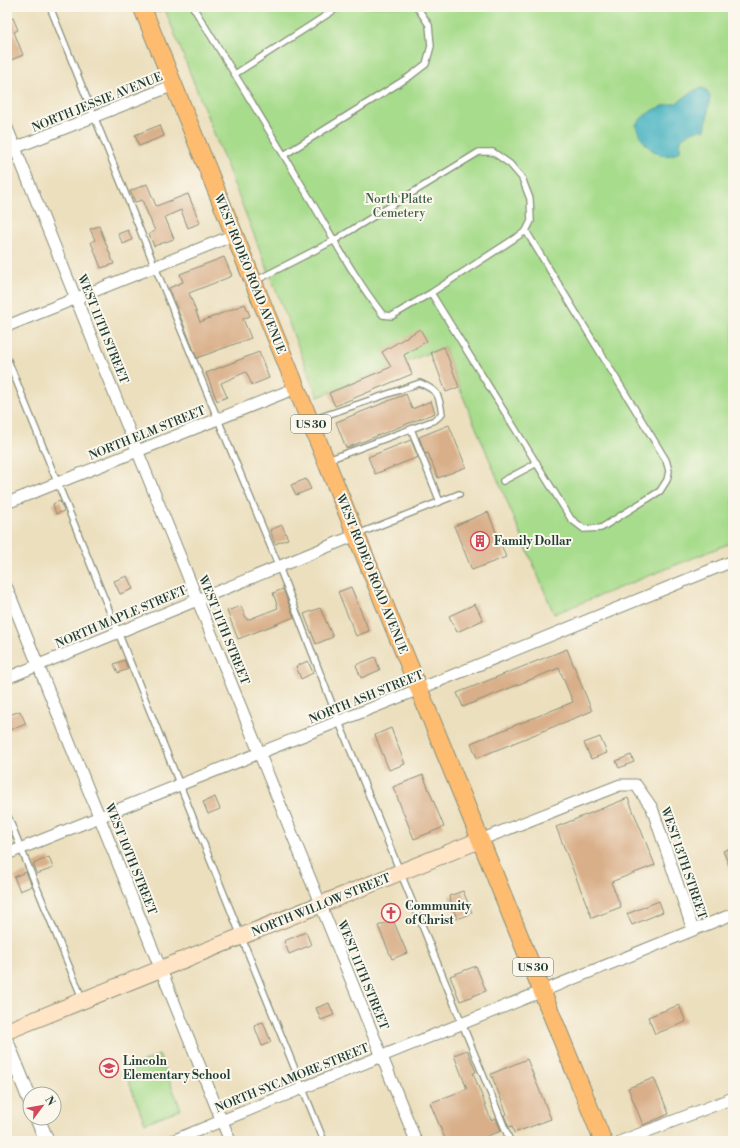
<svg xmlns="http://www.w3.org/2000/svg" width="740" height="1148" font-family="'Libre Bodoni',serif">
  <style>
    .green { fill: #a7dc8c; stroke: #638c60 }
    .water { fill: #44b2c1; stroke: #32787a }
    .building { fill: #d9af89 }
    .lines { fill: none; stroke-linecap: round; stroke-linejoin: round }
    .service-casing { stroke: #868e79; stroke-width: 8 }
    .minor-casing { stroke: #868e79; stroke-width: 13 }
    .tertiary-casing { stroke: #868e79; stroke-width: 16 }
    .secondary-casing { stroke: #868e79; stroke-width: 18 }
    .primary-casing { stroke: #868e79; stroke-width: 19 }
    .service { stroke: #fff; stroke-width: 5.5 }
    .minor { stroke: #fff; stroke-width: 11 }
    .tertiary { stroke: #fff; stroke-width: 14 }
    .secondary { stroke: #ffe4c6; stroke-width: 16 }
    .primary { stroke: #febc70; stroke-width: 17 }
    .labels { text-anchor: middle; stroke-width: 4; stroke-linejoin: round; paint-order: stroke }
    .shield { fill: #fbf7ec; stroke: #61756b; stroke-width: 1 }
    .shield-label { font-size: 11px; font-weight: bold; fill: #1f3d34 }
    .street-label { font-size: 12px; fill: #1f3d34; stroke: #fbf7ec }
    .park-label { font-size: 12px; fill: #3a5d46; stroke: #fbf7ec }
    .poi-label { font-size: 12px; font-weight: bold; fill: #1f3d34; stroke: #fbf7ec; text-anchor: start }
  </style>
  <rect width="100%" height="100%" fill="#fbf7ec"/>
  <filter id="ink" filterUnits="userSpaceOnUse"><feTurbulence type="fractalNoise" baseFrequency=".025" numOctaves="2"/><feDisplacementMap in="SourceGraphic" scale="8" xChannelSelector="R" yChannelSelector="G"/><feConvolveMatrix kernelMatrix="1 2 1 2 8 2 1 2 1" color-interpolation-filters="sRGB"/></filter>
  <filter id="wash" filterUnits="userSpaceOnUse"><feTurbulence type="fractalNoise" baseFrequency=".012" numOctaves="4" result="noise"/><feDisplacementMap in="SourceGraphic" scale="16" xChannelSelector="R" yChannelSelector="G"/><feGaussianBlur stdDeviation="0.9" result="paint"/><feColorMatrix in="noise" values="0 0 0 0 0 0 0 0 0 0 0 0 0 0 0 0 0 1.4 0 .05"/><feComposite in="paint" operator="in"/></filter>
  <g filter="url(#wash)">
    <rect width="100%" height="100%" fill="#ecdfbe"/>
    <path class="green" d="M164 7H733V542L554 614 459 387 444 347 318 397Z
      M159 1055 181 1109 145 1123 124 1070Z"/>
    <path class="water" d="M703 88C715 95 708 101 708 111 708 117 706 124 705 130 694 129 690 133 681 139L680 151C662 165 640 144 636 125 642 115 655 108 667 105 670 104 673 104 676 103 686 98 691 89 703 88Z"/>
    <g id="blocks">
      <path class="building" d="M7 16 9 19 13 18 18 30 14 32 23 55 11 60 7 49Z
        M160 125 164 136 139 146 135 135Z
        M147 184 156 206 188 194 200 223 188 228 181 210 165 217 174 239 154 246 149 234 155 231 142 200 135 202 130 191Z
        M99 226 114 264 101 268 91 242 95 240 90 229Z
        M128 230 132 240 123 244 118 234Z
        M224 257 232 276 189 293 200 322 245 304 250 316 243 319 251 338 197 358 169 288 183 282 180 274Z
        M420 329 427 341 404 355 412 374 335 406 329 393 391 367 382 352Z
        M444 347 459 387 446 392 431 352Z
        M259 352 269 378 252 385 246 372 221 383 227 397 217 401 206 373Z
        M406 394 412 409 431 401 435 413 346 448 336 422Z
        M449 425 466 467 438 478 428 453 425 454 419 437Z
        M411 440 418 457 375 474 368 457Z
        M306 479 311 489 296 495 291 485Z
        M60 501 64 511 56 514 53 504Z
        M488 512 506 557 472 570 454 526Z
        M282 525 288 539 275 544 270 530Z
        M127 576 133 589 120 594 114 581Z
        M351 587 369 631 356 636 338 592Z
        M283 589 294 617 238 639 227 611 241 606 247 620 278 608 273 593Z
        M475 604 483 620 457 632 449 616Z
        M320 608 333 637 316 644 304 614Z
        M567 649 592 711 477 758 471 743 573 702 559 668 463 707 457 693Z
        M375 657 380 670 361 678 356 665Z
        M124 660 128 669 118 673 114 664Z
        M308 661 313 673 301 679 296 666Z
        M20 711 26 724 10 730 7 722V716Z
        M391 728 405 764 389 770 375 735Z
        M600 737 607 753 591 759 584 743Z
        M631 755 634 762 619 768 616 761Z
        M423 775 444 827 414 839 393 787Z
        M215 797 220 809 208 814 203 802Z
        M628 798 655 865 611 882 621 907 592 918 556 827Z
        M733 847V875L723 851Z
        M49 857 53 868 37 874 33 864Z
        M26 872 32 886 20 891 14 877Z
        M463 891 472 913 457 919 449 896Z
        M659 901 663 912 632 925 627 914Z
        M393 920 407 953 392 959 378 926Z
        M306 932 311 945 289 954 284 941Z
        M476 966 486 991 460 1001 450 976Z
        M329 1003 334 1015 321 1020 316 1008Z
        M679 1005 686 1022 655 1034 648 1017Z
        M263 1022 271 1042 262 1046 254 1025Z
        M467 1050 476 1072 473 1073 491 1120 496 1118 501 1131 474 1141H446L430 1103 467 1089 454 1055Z
        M527 1059 551 1119 514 1133 512 1126 509 1127 504 1115 507 1114 491 1074Z
        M654 1078 669 1114 643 1125 628 1088Z"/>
    </g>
  </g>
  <g filter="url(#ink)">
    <use href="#blocks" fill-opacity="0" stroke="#868e79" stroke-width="1"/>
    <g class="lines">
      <g class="service-casing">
        <path id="service" d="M50 7 155 267 279 567 339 722 510 1141
          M193 7C233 71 272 135 310 199 333 238 355 279 383 315L392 316 431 293 526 231 531 221 530 199 522 178 510 164 493 152H479L335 240 255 281
          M146 10 159 7
          M235 74 339 7
          M284 155 409 77 426 64 431 46 429 25 417 7
          M431 293 571 519 584 529 601 528 660 491 667 480 669 471 666 460 526 231
          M7 358 324 1141
          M312 420 420 383C438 391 439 394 442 414L435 420 328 460
          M411 429 440 502
          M503 481 537 463
          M358 534 459 494
          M7 814 82 998"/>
      </g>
      <g class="minor-casing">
        <path id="minor" d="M7 128 416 1141
          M7 151 174 85
          M7 326 234 235
          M7 503 296 388
          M7 588 230 1141
          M7 678 356 535
          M480 840 620 785H636L652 808 693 930
          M7 854 402 696 733 561
          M172 1141 733 914
          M622 1141 733 1098"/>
      </g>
      <g class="tertiary-casing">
        <path id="tertiary" d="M7 1043 30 1100
          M37 1118 47 1141"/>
      </g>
      <g class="secondary-casing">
        <path id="secondary" d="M7 1031 480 840"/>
      </g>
      <g class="primary-casing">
        <path id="primary" d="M142 7 326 461 603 1141"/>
      </g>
      <use href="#service" class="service"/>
      <use href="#minor" class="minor"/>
      <use href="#tertiary" class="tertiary"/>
      <use href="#secondary" class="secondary"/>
      <use href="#primary" class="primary"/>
    </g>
  </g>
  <defs>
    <g id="building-ring" transform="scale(1)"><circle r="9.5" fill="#fbf7ec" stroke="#d1495b" stroke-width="1.5"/><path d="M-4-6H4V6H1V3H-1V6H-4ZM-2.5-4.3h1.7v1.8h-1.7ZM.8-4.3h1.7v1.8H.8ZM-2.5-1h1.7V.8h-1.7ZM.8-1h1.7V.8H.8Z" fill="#d1495b"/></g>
    <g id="church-ring" transform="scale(1)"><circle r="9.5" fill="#fbf7ec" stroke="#d1495b" stroke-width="1.5"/><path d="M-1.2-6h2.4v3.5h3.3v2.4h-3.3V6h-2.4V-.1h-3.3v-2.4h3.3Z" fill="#d1495b"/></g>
    <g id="school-ring" transform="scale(1)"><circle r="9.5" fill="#fbf7ec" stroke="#d1495b" stroke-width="1.5"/><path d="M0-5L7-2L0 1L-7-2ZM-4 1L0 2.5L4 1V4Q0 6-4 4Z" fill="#d1495b"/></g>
  </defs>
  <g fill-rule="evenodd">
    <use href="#building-ring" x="480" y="541"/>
    <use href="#church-ring" x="391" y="913"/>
    <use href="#school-ring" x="109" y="1068"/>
  </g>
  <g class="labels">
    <g class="shield">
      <rect x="291" y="415" width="40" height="18" rx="3"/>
      <rect x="513" y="958" width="40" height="18" rx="3"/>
    </g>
    <g class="shield-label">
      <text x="311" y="428">US 30</text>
      <text x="533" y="971">US 30</text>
    </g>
    <g class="street-label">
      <text transform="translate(97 102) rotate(-22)" y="4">NORTH JESSIE AVENUE</text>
      <text transform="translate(250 274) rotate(68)" y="4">WEST RODEO ROAD AVENUE</text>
      <text transform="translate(103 329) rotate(68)" y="4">WEST 11TH STREET</text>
      <text transform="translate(147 433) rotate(-22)" y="4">NORTH ELM STREET</text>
      <text transform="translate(372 574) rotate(68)" y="4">WEST RODEO ROAD AVENUE</text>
      <text transform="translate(121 617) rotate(-23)" y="4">NORTH MAPLE STREET</text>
      <text transform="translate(224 630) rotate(68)" y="4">WEST 11TH STREET</text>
      <text transform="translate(366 697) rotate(-22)" y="4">NORTH ASH STREET</text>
      <text transform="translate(131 859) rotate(68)" y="4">WEST 10TH STREET</text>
      <text transform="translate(684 863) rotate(71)" y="4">WEST 13TH STREET</text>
      <text transform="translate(321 905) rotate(-22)" y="4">NORTH WILLOW STREET</text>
      <text transform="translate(363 975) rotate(68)" y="4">WEST 11TH STREET</text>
      <text transform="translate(292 1078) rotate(-22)" y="4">NORTH SYCAMORE STREET</text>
    </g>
    <g class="park-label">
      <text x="399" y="203">North Platte<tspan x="399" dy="14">Cemetery</tspan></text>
    </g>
    <g class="poi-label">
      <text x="494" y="545">Family Dollar</text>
      <text x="405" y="910">Community<tspan x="405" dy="14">of Christ</tspan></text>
      <text x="123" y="1065">Lincoln<tspan x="123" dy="14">Elementary School</tspan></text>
    </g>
  </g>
  <rect width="740" height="1148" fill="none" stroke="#fbf7ec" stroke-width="24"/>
  <g transform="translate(42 1106) rotate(58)"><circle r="19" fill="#fbf7ec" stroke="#a3ada2"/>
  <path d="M0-3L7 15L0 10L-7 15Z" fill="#d1495b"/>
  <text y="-6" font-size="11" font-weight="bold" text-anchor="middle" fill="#1f3d34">N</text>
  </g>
</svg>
